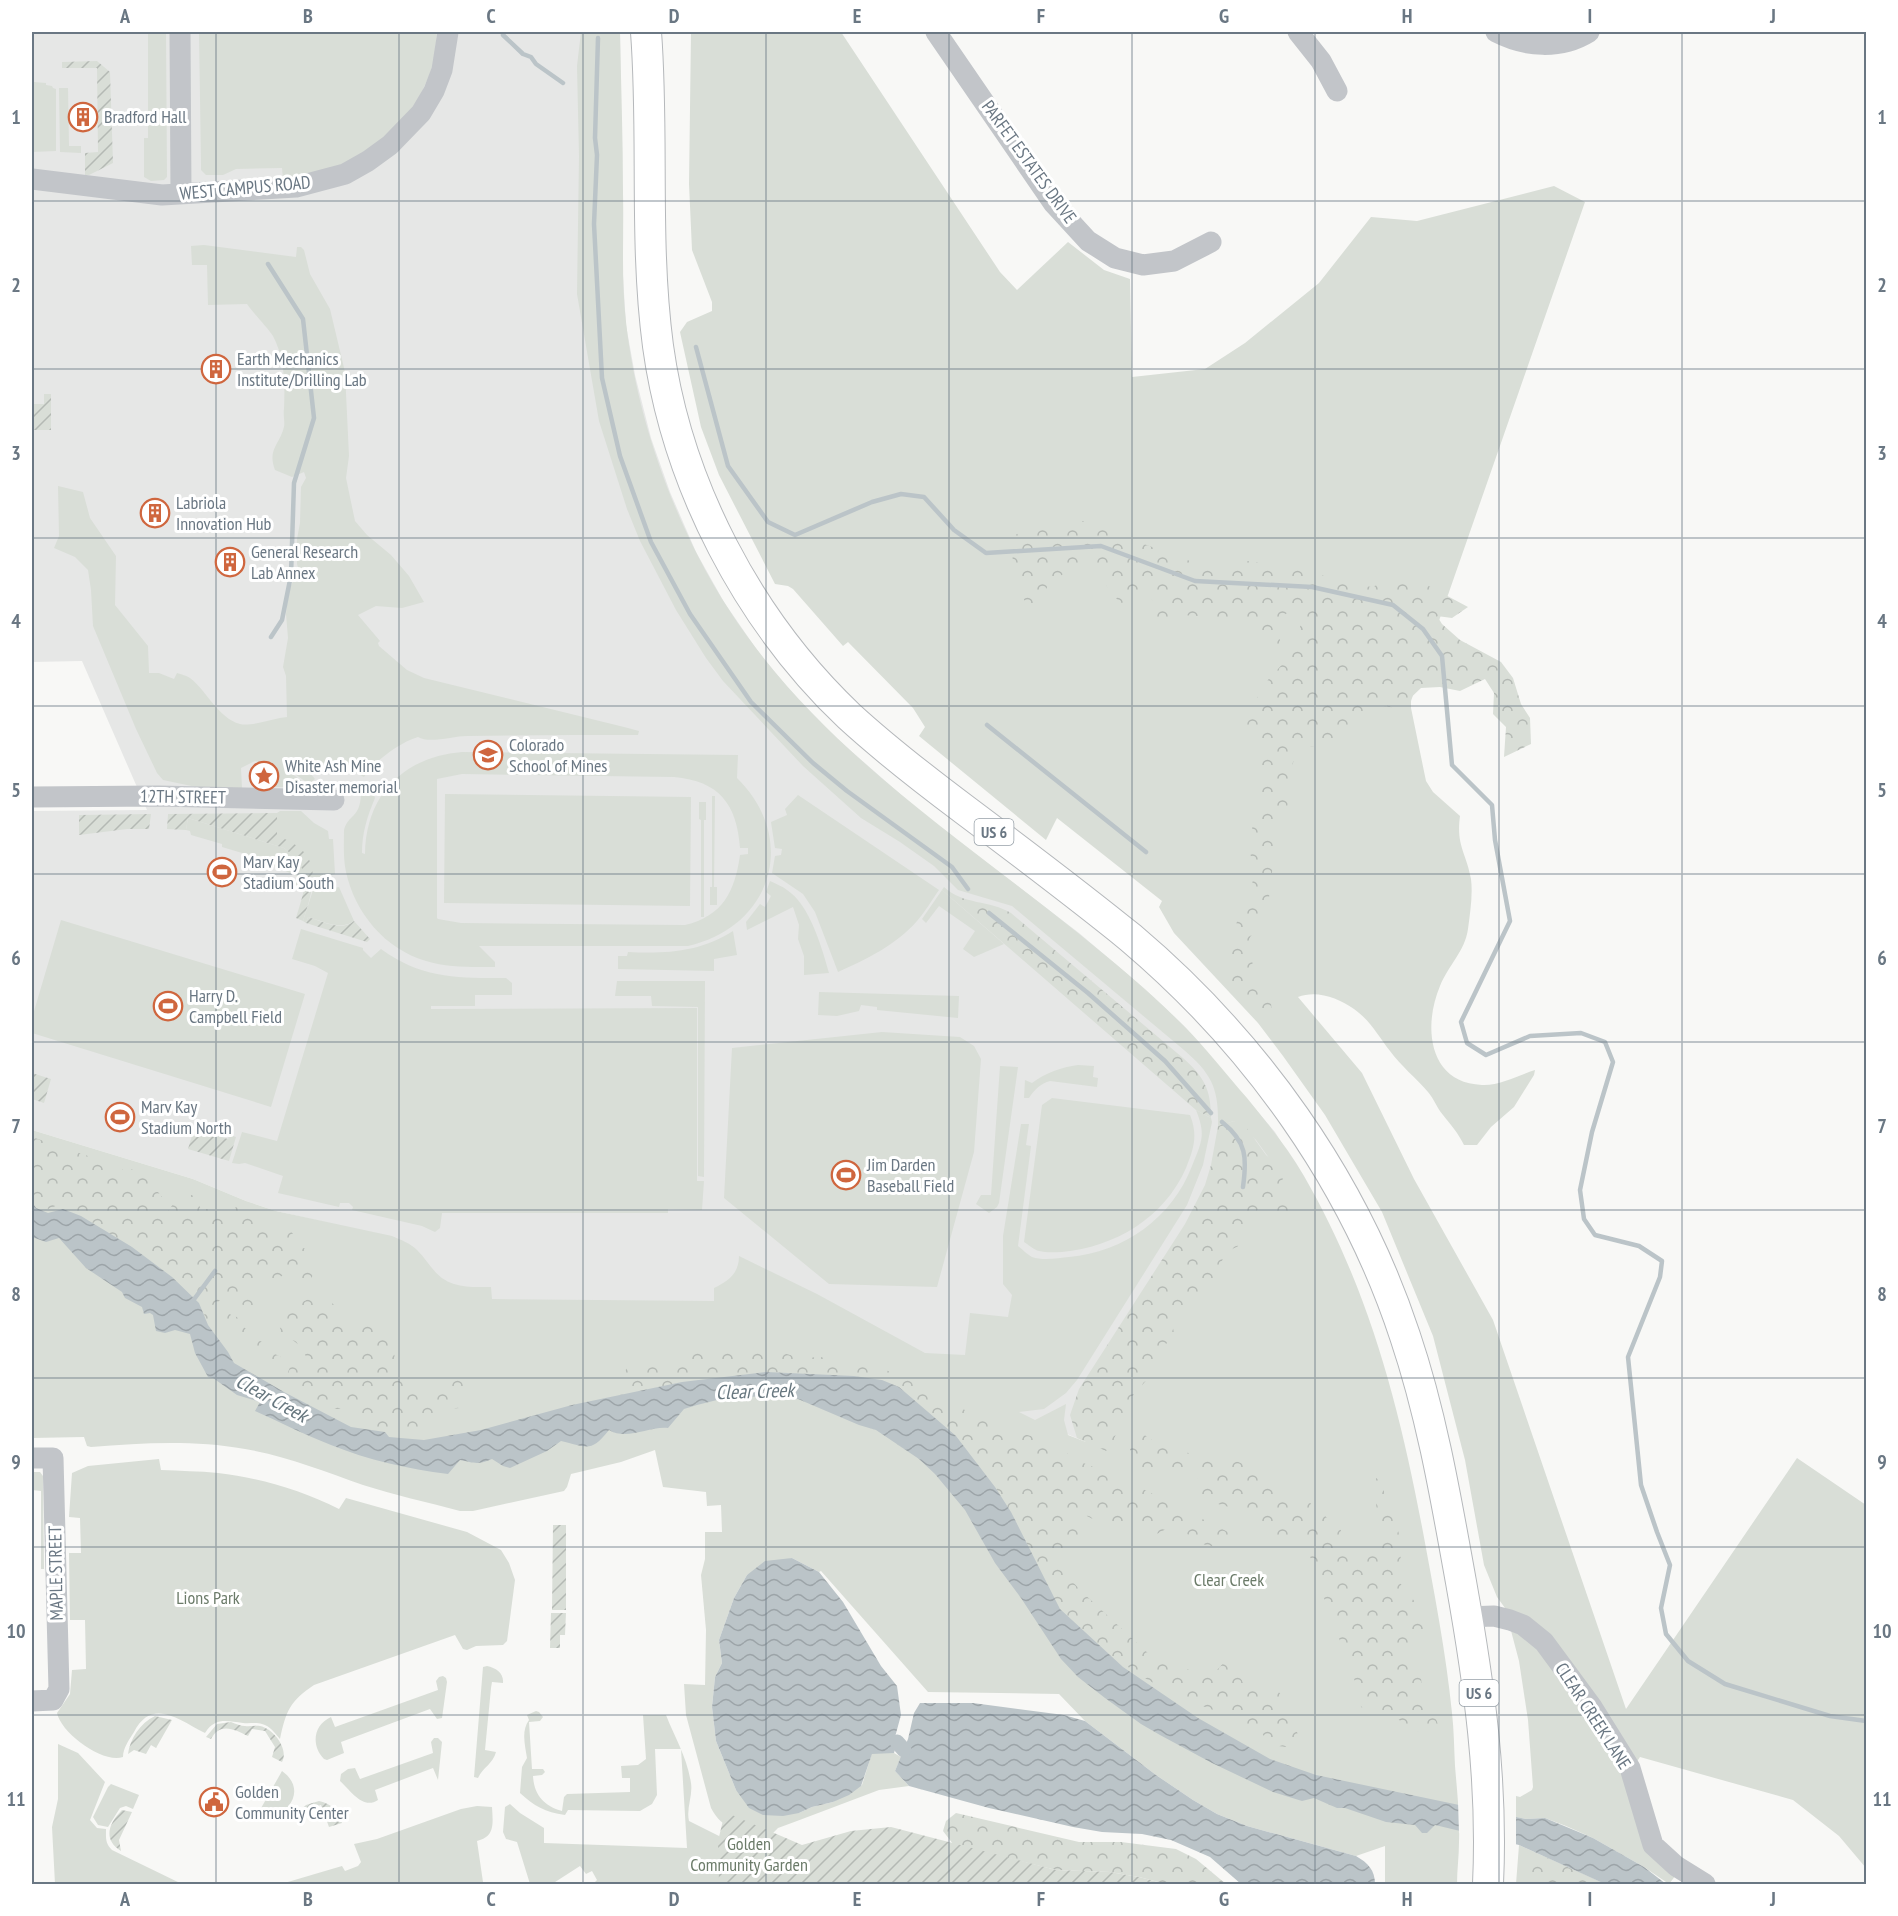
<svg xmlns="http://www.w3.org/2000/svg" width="1898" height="1916" font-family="'PT Sans Narrow',sans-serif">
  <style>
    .built { fill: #e6e7e6 }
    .green { fill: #d9ded7; fill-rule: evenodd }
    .forest { fill: url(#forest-crowns) }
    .garden { fill: url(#garden-furrows) }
    .water { fill: url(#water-waves) }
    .pier { fill: #f8f8f6 }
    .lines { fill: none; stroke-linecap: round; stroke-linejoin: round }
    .stream { stroke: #bbc4c8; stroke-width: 4.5 }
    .canal { stroke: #bbc4c8; stroke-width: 15 }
    .highway-casing { stroke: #b5b8bb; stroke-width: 32 }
    .minor { stroke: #c2c5c9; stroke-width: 21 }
    .highway { stroke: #fff; stroke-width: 30 }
    .grid { fill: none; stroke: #6a7783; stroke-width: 1.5; stroke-opacity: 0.55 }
    .labels { text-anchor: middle; stroke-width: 6; stroke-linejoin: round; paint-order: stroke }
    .shield { fill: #fff; stroke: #97a0a8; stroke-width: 1.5 }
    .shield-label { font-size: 16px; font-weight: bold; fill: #6a7783 }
    .poi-label { font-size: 18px; fill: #6a7783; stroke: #fff; text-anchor: start }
    .street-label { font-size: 18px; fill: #6a7783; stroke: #fff }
    .park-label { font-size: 18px; fill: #6b7b69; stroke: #fff }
    .water-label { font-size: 20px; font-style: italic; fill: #67777f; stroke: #fff }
    .neatline { fill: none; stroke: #6a7783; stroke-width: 2 }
    .grid-label { font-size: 20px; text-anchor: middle; font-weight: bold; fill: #6a7783 }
  </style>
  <defs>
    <pattern id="forest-crowns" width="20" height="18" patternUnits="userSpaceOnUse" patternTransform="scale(1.5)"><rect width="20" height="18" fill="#d9ded7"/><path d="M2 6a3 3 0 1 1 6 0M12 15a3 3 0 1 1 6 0" fill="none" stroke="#b4b9b4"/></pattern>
    <pattern id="garden-furrows" width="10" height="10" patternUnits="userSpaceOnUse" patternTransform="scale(1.5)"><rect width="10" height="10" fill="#d9ded7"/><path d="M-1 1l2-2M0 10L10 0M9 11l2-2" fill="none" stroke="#b4b9b4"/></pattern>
    <pattern id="water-waves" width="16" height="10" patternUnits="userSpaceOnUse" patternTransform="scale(1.5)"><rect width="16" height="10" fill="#bbc4c8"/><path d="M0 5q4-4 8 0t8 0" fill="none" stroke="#9ca4a8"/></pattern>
  </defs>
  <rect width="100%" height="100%" fill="#f8f8f6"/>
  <path class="built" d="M32 32H620L623 276 626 325 635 375 651 438 670 492 696 552 724 602 757 650 788 688 834 736 922 813 1079 933 1145 989 1186 1028 1229 1078 1275 1132 1288 1153 1086 1442 1045 1425 464 1306 377 1234 276 1211 246 1201 193 1179 32 1130V811L147 810 82 661 32 662Z"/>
  <path class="green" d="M148 32H166L167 177 164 180 151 181 144 177V138H148Z
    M199 32H437L434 61 429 76 417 102 381 143 330 171 283 179 282 168 236 169 223 175H206L201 170V164Z
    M581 32H620C621 85 623 139 623 193 624 236 621 279 626 322 635 403 662 486 699 558 786 727 935 818 1078 933 1114 962 1150 992 1183 1025 1206 1048 1226 1074 1247 1098 1267 1123 1288 1148 1304 1176 1369 1289 1399 1405 1423 1532 1434 1592 1446 1652 1452 1713 1454 1730 1454 1748 1455 1766 1457 1791 1460 1816 1459 1842 1459 1856 1457 1870 1457 1884H1385V1846L1356 1856 1247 1826 1217 1814 1193 1800 1156 1775 1085 1721 1059 1694 928 1692 821 1571 819 1572 792 1558 747 1575 734 1598 719 1640 722 1663 715 1677 712 1707 716 1741 736 1790 799 1813 812 1807 833 1802 862 1785 872 1753H894L901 1757 895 1771 909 1786 879 1790 797 1821 778 1828 765 1841C743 1833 722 1830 711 1808L686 1715 684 1684 705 1685 706 1630 701 1575 705 1559V1532H722L721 1505 707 1506 706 1492 663 1487 655 1450 621 1462 571 1474 567 1487 564 1491 473 1511H460C427 1502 394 1495 363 1485 324 1471 286 1456 245 1449 193 1440 143 1443 91 1447L87 1446 84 1437 32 1438V1130L193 1179 246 1201 276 1211 392 1236C401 1240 410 1243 417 1250 430 1263 435 1278 454 1284 466 1288 479 1287 491 1287L492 1299 714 1301V1288C729 1281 739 1273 739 1256L817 1294 925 1353 965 1355 970 1313 1008 1317 1012 1295 1003 1284V1236L1021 1124H1029L1026 1145 1031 1146 1018 1246C1022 1249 1028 1255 1032 1257 1043 1261 1059 1258 1069 1257 1124 1252 1172 1218 1192 1166 1202 1141 1206 1135 1196 1110L1211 1118 1212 1122 1203 1165 1187 1205 1077 1380 1066 1393 1044 1409 1019 1412 1035 1420 1066 1404 1064 1420 1068 1435 1086 1442 1272 1162 1256 1140 1234 1121 1218 1126C1219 1089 1212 1074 1184 1050L1012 906 958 890 934 866 900 842 861 818 803 766 723 681 706 658 676 610 640 541 627 509 599 421 577 294 579 156 577 66Z
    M691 32H841L1000 272 1017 290 1068 242 1104 270 1130 279 1132 377 1205 369 1245 343 1319 283 1371 217 1417 221 1554 186 1585 202 1411 701V708L1426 781 1433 792 1460 816C1456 846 1466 852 1471 879 1473 895 1470 913 1468 929 1465 951 1448 966 1440 986 1423 1026 1428 1083 1482 1085 1499 1086 1519 1075 1535 1070L1534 1075 1514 1107 1491 1127 1477 1145H1464C1458 1133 1451 1125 1443 1115 1437 1108 1434 1099 1428 1092 1416 1078 1401 1066 1390 1051 1378 1036 1371 1021 1354 1009 1338 998 1317 990 1298 997L1362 1073 1414 1179 1493 1320 1626 1709 1797 1458 1866 1505V1868L1839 1836 1793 1800 1640 1757 1624 1781 1676 1875 1669 1884 1644 1867 1593 1838 1566 1826 1545 1818 1526 1819 1516 1817V1796L1520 1797 1532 1790 1533 1787 1528 1720 1519 1661 1505 1608 1497 1597 1484 1565 1465 1460 1433 1336 1382 1212 1325 1115 1283 1056 1258 1023 1174 933 1159 907 1162 901 1057 818 1046 840 919 736 925 727 913 708 848 642 843 646 793 589 788 586 775 584 719 475 701 427 680 332 687 322 712 311V302L692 250 689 184Z
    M32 80 34 82 46 83V85L52 86 53 88 56 89V151L32 152Z
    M59 88H68L69 146H81V153L60 152Z
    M204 245 296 257 297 247H301L304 250 310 274 330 309 345 372 349 456 346 478 355 521 367 535 391 555 409 576 424 602 402 608 376 606 358 615 380 641 378 643 379 646 407 670 424 678 624 727 639 731 638 735C581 735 524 735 467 736 453 736 429 744 418 737 402 742 385 754 373 766 369 769 367 773 364 777L338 763H322L321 766 310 773 315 779 309 784 292 772 289 762 291 773 307 785 304 787H274V774L269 765 255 761 241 768 242 788H201L163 780 157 773 136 729 93 626 91 590 88 570 75 557 54 548 59 536 58 486 83 492 90 518 116 556 115 605 148 646 149 673H159L174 679 177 673C181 674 187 676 190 678 207 691 218 718 240 724 251 727 274 718 287 717L286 676 283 667 288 638 286 614 288 593 293 581 301 577 297 564V539L300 523 301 487 306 478 304 472 292 477 275 470C267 449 280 444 284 427 285 421 283 414 284 409 285 384 285 359 273 336 268 328 253 313 247 304L208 305 207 265H192L191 246Z
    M462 752 738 755 737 778C799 839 772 927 688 946H479L495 962V967C472 967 448 968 426 961 385 949 355 913 346 872 343 858 344 844 344 830 348 814 360 819 361 794L372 790 375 798C367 817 362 833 362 853L365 854C366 794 404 757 462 752ZM462 774 674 777C719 781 737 804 740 848H748V854L740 855C735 891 723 916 685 925L461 923 438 919 437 918V779Z
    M445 794 691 797 690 906 444 903Z
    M798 795 939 890C932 900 925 912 917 921 896 945 867 959 838 972L815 912 803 894 772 873 775 856 781 855 782 849 775 848 771 822 787 815 785 809Z
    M712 796H715L714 887H717V905H710V887H712Z
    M699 802H706V820H704V917H701V820L699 819Z
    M280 811H301L314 823 328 831 329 839H333L335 874 327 876 330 889 339 887 354 921C341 931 322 921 308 917L306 923 303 921 314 887 286 840 277 837V813Z
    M188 818 284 848C297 858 309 870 304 888L295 885 299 877 252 856 222 847V844L191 835 190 831 186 830Z
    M770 881C776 884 782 886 787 890 810 905 822 948 829 973L804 975V956L798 939 799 925 793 907 747 930 746 922 760 904 765 907 771 896 766 892Z
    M942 890 1004 944 974 957 963 949 975 931 939 906 926 923 922 919Z
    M61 920 305 994 271 1107 32 1033V1018Z
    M301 929 363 948V950L371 958 381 949C422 979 458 978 506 978L512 983V995H475V1006H431V1009L697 1008V1181H704L702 1210 668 1209V1213H442L440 1228 435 1232 422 1226 352 1210 353 1207 349 1203H340L339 1207 278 1193 283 1176 245 1163 239 1164 232 1163 242 1132 277 1141 328 973 315 966 292 959Z
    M733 931 737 955 714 959V971L618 969V956H627L628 952C665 954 701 952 733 931Z
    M617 981H705L704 1177 698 1176V1007L652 1006 651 996H615Z
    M819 992 959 996 958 1018 877 1010V1007L861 1005 859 1011 837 1016 818 1015Z
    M882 1032 960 1037 974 1046 981 1059 974 1152 937 1287 829 1284 724 1198 732 1048Z
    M1078 1065 1094 1066 1093 1077 1098 1078 1097 1087 1050 1081C1041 1083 1034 1090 1029 1098H1024L1025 1080 1032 1083C1045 1073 1062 1067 1078 1065Z
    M1000 1066 1018 1067 999 1203 997 1207 989 1213 976 1204 981 1195H991Z
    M1052 1098 1190 1115C1198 1135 1194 1148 1186 1168 1164 1218 1115 1247 1062 1252 1055 1252 1047 1253 1039 1251 1034 1250 1029 1245 1024 1242L1042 1105Z
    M159 1459 161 1470C180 1471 199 1471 218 1473 260 1478 301 1490 339 1509L346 1498 467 1532 501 1550 509 1563 515 1580 507 1641 503 1645 476 1646 467 1650 463 1649 455 1635 314 1685C290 1701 286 1711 280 1739 275 1733 270 1726 262 1724 256 1722 249 1724 243 1723 227 1721 215 1717 205 1733 179 1720 152 1697 134 1732 129 1740 123 1748 123 1757 103 1764 61 1733 57 1713L70 1694 72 1670 86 1669 85 1620H70L69 1553H81L80 1518 69 1517 72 1473 88 1466Z
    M32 1472H40L43 1476 44 1569H41V1491L32 1490Z
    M487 1666C496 1668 504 1673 503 1683L492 1682 491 1688 485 1750 496 1752C493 1764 483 1767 478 1778L474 1777 483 1667Z
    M443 1676 446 1678 447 1682 442 1718 437 1719 430 1709 341 1742 344 1753 327 1760 324 1759C311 1746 313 1725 331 1717L335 1727 438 1690 436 1681 439 1677Z
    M536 1711 539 1712 543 1717 540 1721 529 1722 532 1769H543L545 1772 542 1775 533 1776C534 1795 544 1806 562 1811L564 1797 567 1794 630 1792V1778H622L621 1766 638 1765 646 1759 643 1715H666C675 1738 687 1757 691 1783 693 1796 686 1808 689 1821L719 1836V1884H593L597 1880 592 1871 586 1874 580 1866 552 1884H530L517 1842 506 1839 503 1832 505 1807 510 1804 520 1813 544 1828V1843L687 1848 681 1749H655L657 1795 652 1804 640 1811 568 1810 565 1815C545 1812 534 1806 520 1793L522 1767 527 1758C525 1745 521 1731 529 1720L527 1715Z
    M434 1738H438L442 1742 438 1780 433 1768 375 1790 378 1800C363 1810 351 1791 340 1781L341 1774 348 1769 355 1768 360 1779 433 1753 431 1742Z
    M58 1744 78 1753 105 1782 90 1820 97 1828 106 1829C106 1838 105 1843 112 1850L182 1884H55L52 1827 58 1799Z
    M282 1771C303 1786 295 1808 273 1817L260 1810Z
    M111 1784 139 1795 133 1809 126 1806 120 1808 108 1827 98 1825 93 1817 108 1787Z
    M477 1806 492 1807C493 1824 495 1837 477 1841L483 1882 451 1884H281L342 1866 345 1871 358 1866 361 1862 354 1844 377 1839 461 1809Z
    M1519 1845 1605 1884H1516Z"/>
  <path class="forest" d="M1078 520 1108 528 1133 540 1209 568 1240 560 1304 569 1344 583 1372 587 1389 580 1410 576 1468 607 1452 618 1437 616 1442 624 1460 640 1501 662 1513 678 1521 704 1530 718 1531 744 1504 757 1506 727 1493 714 1494 693 1485 679 1460 691 1440 687 1421 688 1399 709 1386 706 1360 717 1351 729 1333 745 1300 747 1292 765 1293 781 1286 812 1273 834 1276 849 1270 884 1269 899 1260 911 1259 927 1250 937 1254 980 1271 1002 1272 1018 1230 982 1228 955 1239 914 1249 896 1254 876 1250 851 1253 820 1262 806 1261 747 1242 728 1241 718 1250 710 1267 681 1288 658 1292 643 1299 634 1301 621 1291 611C1277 616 1280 631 1280 644L1269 648 1263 633 1252 622H1236L1226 626 1220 625 1211 613 1198 616 1181 615 1162 625 1157 618 1156 605 1148 594 1128 602 1120 603 1099 576 1084 566C1058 577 1045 576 1042 607L1030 612 1020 591 1022 581 1013 571 1012 537 1026 529Z
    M944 887C963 905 990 900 1011 913L1183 1058C1204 1077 1211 1089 1211 1118L1196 1110 942 890Z
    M1234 1121 1246 1127 1266 1155 1276 1163 1283 1175 1282 1186 1290 1203 1291 1211 1286 1217 1278 1221C1271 1217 1267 1212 1260 1207L1244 1226C1249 1253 1229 1242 1222 1261L1225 1269 1220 1282 1206 1289 1196 1303 1178 1319 1173 1328 1174 1333 1164 1347 1158 1352C1157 1372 1142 1385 1129 1400L1138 1412 1118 1428 1112 1445 1106 1451 1077 1438 1070 1415 1079 1389 1185 1224 1205 1185 1211 1165 1218 1126Z
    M32 1137 97 1159 102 1158 106 1162 115 1163 124 1171 128 1169 141 1171 149 1175C151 1183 143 1189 144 1198L152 1192H158L165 1201 162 1211 165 1214 170 1209 175 1200 183 1201 191 1195 196 1196 201 1210 208 1209 209 1214 213 1211H232L236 1207 246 1212 247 1218 261 1219 268 1225H276L278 1229 287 1227 294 1235 297 1247 308 1249 317 1270 308 1282 300 1279 299 1268 295 1267C282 1277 272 1284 257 1276L249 1293 255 1297V1304L250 1309 244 1308 238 1295 228 1300 223 1297 217 1303 206 1308 199 1300 185 1295 93 1228 96 1222 85 1225 78 1218 73 1206 69 1208 58 1205 48 1209 42 1204 32 1211Z
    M319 1296 330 1300C339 1310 339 1323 356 1325L360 1318 365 1315 395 1335 393 1346 395 1359 406 1364 403 1378H414L420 1389 425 1392C434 1390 462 1369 467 1386 469 1395 464 1402 459 1408L440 1410 438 1420 426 1430C415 1428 406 1431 395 1430 387 1430 381 1426 374 1428L357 1419 358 1416 347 1412 345 1408 337 1409 323 1405 324 1403 312 1398 303 1389 289 1381 287 1375 290 1367 302 1366 307 1362C305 1345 293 1341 281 1332L279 1323C291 1309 300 1300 319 1296Z
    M223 1307 232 1316 237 1317 251 1336 262 1342 269 1351 281 1357 280 1363 276 1365 273 1361 267 1364 263 1360V1355H258L254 1349 249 1348C246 1345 245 1342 243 1340 235 1332 224 1332 218 1322L216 1326 209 1329 203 1315Z
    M722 1348 783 1353 801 1358 820 1357 869 1363 912 1381 994 1426 1046 1440 1081 1462 1125 1480 1234 1535C1227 1547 1213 1549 1201 1543 1195 1541 1190 1534 1184 1533 1176 1531 1174 1534 1166 1529L1155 1535 1129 1522 1112 1529 1083 1514 1079 1524V1538L1063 1547 1058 1558 1063 1571 1081 1591 1151 1656 1201 1674 1218 1669 1226 1660 1239 1674 1244 1685C1287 1676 1283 1706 1298 1734L1286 1747 1271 1745 1257 1727 1241 1726 1216 1711 1186 1700 1148 1680 1102 1650 1057 1606 1048 1584 1010 1512 995 1487 882 1380 854 1376 766 1372 619 1395 622 1378 628 1365 656 1360 675 1359 681 1354 698 1349Z
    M1134 1427 1150 1439 1169 1449 1213 1458 1224 1457 1244 1464 1268 1487 1309 1502 1340 1529 1358 1559C1397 1539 1378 1535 1376 1502 1375 1494 1376 1486 1376 1478L1382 1482 1386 1501 1394 1515 1401 1542 1400 1583 1415 1602 1426 1609 1422 1646 1420 1649 1410 1647 1403 1653 1421 1677 1422 1691 1428 1700 1438 1724 1428 1733 1417 1731 1391 1715 1379 1716 1361 1707 1360 1695 1314 1571C1310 1558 1311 1552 1301 1542L1282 1539 1260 1525 1251 1513 1218 1504 1198 1492 1197 1487 1199 1481 1196 1474C1172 1465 1153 1477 1134 1465L1130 1450Z
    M956 1813 1079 1842H1121L1176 1849 1196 1859 1226 1884H1166L1139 1877 1110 1872 1056 1870 953 1844 943 1831 946 1821Z
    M1543 1856 1605 1884H1534C1530 1872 1531 1863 1543 1856Z"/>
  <path class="garden" d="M97 61 110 72 113 163 89 175H85V153L98 152 97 68H62V62Z
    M44 394H51V430H32V404H44Z
    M277 813V836C325 853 315 883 303 921L296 918C305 887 314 871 284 848L188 818 186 830 167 829 168 814Z
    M151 814 149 829H127L79 835V815Z
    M308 917C322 921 341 932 354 921L370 939 367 942 306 923Z
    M32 1073 51 1079 44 1103 32 1099Z
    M194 1129 228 1139 230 1135 236 1137 229 1161 188 1149Z
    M553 1525H566V1610H552Z
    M551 1613H566L565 1635H560V1648H550Z
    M155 1716 172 1720 156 1748 151 1745 146 1754 134 1750 128 1754C130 1739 140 1723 155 1716Z
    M231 1722C236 1724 241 1726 245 1726 250 1727 255 1725 260 1726 274 1729 289 1749 282 1762L272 1757 275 1747 265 1731 252 1729 248 1736C234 1729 220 1722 211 1739L206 1737 217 1724Z
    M319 1801C332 1804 338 1811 342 1823L329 1827 321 1805 298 1812 306 1805Z
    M122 1810 132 1812 119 1840 121 1851C103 1840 108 1824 122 1810Z
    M725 1812 802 1845 851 1831 891 1827 1056 1870 1110 1872 1139 1877 1166 1884H719L718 1841Z"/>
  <path class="water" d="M32 1202 36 1208 48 1213 63 1209 81 1216 132 1247 172 1277 199 1303 208 1325 228 1352 234 1363 284 1392 351 1427 385 1432 389 1437 424 1440 481 1430 572 1405 682 1382 766 1372 854 1376 882 1380 899 1387 956 1436 995 1487 1011 1512 1060 1609 1123 1667 1198 1718 1270 1759 1316 1775 1526 1819 1545 1818 1593 1838 1644 1867 1666 1884H1605L1519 1845 1435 1825 1427 1833H1422L1415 1825 1386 1822 1345 1808H1337L1314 1798 1302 1801 1273 1792 1212 1763 1160 1735 1141 1724 1105 1698 1078 1677 1061 1659 1021 1598 995 1563 965 1510 935 1474 919 1459 876 1430 859 1425 798 1399 777 1395 721 1399 697 1405 684 1409 668 1428C649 1426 627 1441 609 1430 591 1453 587 1447 561 1441L547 1451 510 1468 503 1466 492 1459C479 1465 474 1463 460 1460L448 1474C408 1469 368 1460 331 1445 305 1435 280 1422 255 1411L260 1402 237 1395 213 1378 208 1377 195 1353 190 1334 175 1330 165 1333 156 1331 153 1315 150 1313 144 1314 142 1307 125 1298 122 1292 86 1268 59 1238 46 1242 32 1237Z
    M792 1558 819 1572 843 1602 881 1666 897 1686 901 1715 895 1737 897 1742 894 1753 872 1754 861 1786 849 1795 833 1802 812 1807 799 1813 783 1816 763 1815 749 1808 736 1790 716 1741 712 1707 715 1677 722 1663 719 1640 734 1598 747 1575 765 1561Z
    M920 1703H973L1064 1715 1085 1721 1156 1775 1193 1800 1217 1814 1247 1826 1356 1856C1368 1863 1375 1870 1375 1884H1241L1210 1857 1171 1840 1142 1834 1102 1832 1073 1827 989 1808 909 1786 895 1771 908 1739 914 1713Z"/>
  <path class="pier" d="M1458 1802 1516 1814V1847L1459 1833Z"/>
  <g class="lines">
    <path class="stream" d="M503 35 523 54 531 57 536 64 563 83
      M598 38 595 138 597 155 594 224 602 378 620 456 651 542 690 614 751 702 813 763 847 791 952 867 968 889
      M268 264 303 319 314 418 294 483 291 575 282 620 271 637
      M696 347 728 466 768 522 795 535 872 502 901 494 924 497 954 530 986 553 1101 546 1195 581 1312 587 1393 605 1423 629 1442 656 1452 765 1492 805 1495 840 1510 921 1461 1022 1467 1043 1486 1055 1530 1036 1581 1033 1605 1042 1613 1062 1592 1132 1580 1190 1584 1219 1595 1235 1639 1246 1662 1261 1660 1277 1628 1357 1641 1485 1657 1532 1670 1565 1661 1608 1666 1634 1688 1661 1725 1684 1830 1716 1866 1721
      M987 725 1146 852
      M989 913 1088 993 1165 1061 1211 1113
      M1222 1122C1247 1142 1247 1158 1243 1187
      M192 1302 215 1271"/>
    <path class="canal" d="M897 1742 904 1750"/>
    <g class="highway-casing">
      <path id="highway" d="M646 32C654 136 644 241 658 346 677 484 748 620 849 716 886 750 925 780 965 810 1021 852 1077 894 1131 938 1255 1043 1354 1181 1405 1336 1432 1416 1446 1499 1461 1582 1479 1683 1493 1781 1488 1884"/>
    </g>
    <path class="minor" d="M180 32 181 194
      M936 32 1054 204 1088 241 1115 258 1143 265 1174 261 1211 242
      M1298 32 1321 61 1337 91
      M1496 32C1525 47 1560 50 1589 32
      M32 179 162 195 296 187 345 174 368 161 390 145 421 113 434 91 442 70 448 32
      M32 797 158 796 334 800
      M32 1458H53L59 1689 53 1700 32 1701
      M1467 1617 1494 1616 1510 1620 1523 1625 1544 1642 1592 1707 1630 1768 1653 1845 1676 1866 1705 1884"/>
    <use href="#highway" class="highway"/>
  </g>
  <path class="grid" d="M216 32V1884M399 32V1884M583 32V1884M766 32V1884M949 32V1884M1132 32V1884M1315 32V1884M1499 32V1884M1682 32V1884M32 201H1866M32 369H1866M32 538H1866M32 706H1866M32 874H1866M32 1042H1866M32 1210H1866M32 1378H1866M32 1547H1866M32 1715H1866"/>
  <defs>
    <g id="building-ring" transform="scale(1.5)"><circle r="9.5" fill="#fff" stroke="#cf663e" stroke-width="1.5"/><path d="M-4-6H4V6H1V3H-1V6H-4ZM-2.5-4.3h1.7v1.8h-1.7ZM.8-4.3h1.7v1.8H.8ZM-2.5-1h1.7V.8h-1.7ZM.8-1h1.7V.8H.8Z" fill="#cf663e"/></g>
    <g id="university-ring" transform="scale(1.5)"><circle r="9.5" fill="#fff" stroke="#cf663e" stroke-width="1.5"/><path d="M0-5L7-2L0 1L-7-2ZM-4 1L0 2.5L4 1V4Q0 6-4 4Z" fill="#cf663e"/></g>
    <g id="sight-ring" transform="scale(1.5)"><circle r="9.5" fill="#fff" stroke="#cf663e" stroke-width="1.5"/><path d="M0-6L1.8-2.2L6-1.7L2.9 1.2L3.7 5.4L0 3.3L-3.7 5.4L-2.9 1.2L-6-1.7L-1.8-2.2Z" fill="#cf663e"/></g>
    <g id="stadium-ring" transform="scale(1.5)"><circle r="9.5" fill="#fff" stroke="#cf663e" stroke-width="1.5"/><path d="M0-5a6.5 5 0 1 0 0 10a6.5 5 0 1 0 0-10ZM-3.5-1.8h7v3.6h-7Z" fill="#cf663e"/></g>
    <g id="civic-ring" transform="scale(1.5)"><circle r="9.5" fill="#fff" stroke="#cf663e" stroke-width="1.5"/><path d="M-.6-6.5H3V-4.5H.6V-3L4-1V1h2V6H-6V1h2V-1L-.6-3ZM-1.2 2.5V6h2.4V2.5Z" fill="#cf663e"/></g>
  </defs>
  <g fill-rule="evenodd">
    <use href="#building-ring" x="83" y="117"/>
    <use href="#building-ring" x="216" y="369"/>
    <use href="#building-ring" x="155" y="513"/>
    <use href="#building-ring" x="230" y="562"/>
    <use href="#university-ring" x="488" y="755"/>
    <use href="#sight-ring" x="264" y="776"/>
    <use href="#stadium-ring" x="222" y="872"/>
    <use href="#stadium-ring" x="168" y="1006"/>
    <use href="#stadium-ring" x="120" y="1117"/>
    <use href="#stadium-ring" x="846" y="1175"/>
    <use href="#civic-ring" x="214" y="1802"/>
  </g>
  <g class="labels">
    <g class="shield">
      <rect x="974.5" y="819" width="39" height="26" rx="4.5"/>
      <rect x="1459.5" y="1680" width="39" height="26" rx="4.5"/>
    </g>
    <g class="shield-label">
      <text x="994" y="838">US 6</text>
      <text x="1479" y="1699">US 6</text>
    </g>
    <g class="poi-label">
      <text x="104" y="123">Bradford Hall</text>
      <text x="237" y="365">Earth Mechanics<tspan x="237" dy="21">Institute/Drilling Lab</tspan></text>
      <text x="176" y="509">Labriola<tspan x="176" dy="21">Innovation Hub</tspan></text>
      <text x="251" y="558">General Research<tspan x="251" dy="21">Lab Annex</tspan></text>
      <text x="509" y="751">Colorado<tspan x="509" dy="21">School of Mines</tspan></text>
      <text x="285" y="772">White Ash Mine<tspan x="285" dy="21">Disaster memorial</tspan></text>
      <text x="243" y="868">Marv Kay<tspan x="243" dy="21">Stadium South</tspan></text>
      <text x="189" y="1002">Harry D.<tspan x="189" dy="21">Campbell Field</tspan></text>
      <text x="141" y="1113">Marv Kay<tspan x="141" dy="21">Stadium North</tspan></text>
      <text x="867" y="1171">Jim Darden<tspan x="867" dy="21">Baseball Field</tspan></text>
      <text x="235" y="1798">Golden<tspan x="235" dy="21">Community Center</tspan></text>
    </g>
    <g class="street-label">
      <text transform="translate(1029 162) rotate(54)" y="6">PARFET ESTATES DRIVE</text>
      <text transform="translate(245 188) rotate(-5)" y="6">WEST CAMPUS ROAD</text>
      <text transform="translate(183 797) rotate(1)" y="6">12TH STREET</text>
      <text transform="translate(56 1573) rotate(-91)" y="6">MAPLE STREET</text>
      <text transform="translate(1593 1716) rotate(57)" y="6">CLEAR CREEK LANE</text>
    </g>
    <g class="park-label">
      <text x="1229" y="1586">Clear Creek</text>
      <text x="208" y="1604">Lions Park</text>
      <text x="749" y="1850">Golden<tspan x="749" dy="21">Community Garden</tspan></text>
    </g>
    <g class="water-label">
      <text transform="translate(755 1391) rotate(-2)" y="7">Clear Creek</text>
      <text transform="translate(272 1398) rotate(29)" y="7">Clear Creek</text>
    </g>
  </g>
  <rect width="1898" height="1916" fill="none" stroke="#ffffff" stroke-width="66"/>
  <rect x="33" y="33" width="1832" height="1850" class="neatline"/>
  <g class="grid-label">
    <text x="125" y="23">A</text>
    <text x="308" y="23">B</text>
    <text x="491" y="23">C</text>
    <text x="674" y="23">D</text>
    <text x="857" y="23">E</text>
    <text x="1041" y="23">F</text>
    <text x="1224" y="23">G</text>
    <text x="1407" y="23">H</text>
    <text x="1590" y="23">I</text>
    <text x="1773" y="23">J</text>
    <text x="16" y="124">1</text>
    <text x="1882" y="124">1</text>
    <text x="16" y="292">2</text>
    <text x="1882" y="292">2</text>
    <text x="16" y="460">3</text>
    <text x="1882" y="460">3</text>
    <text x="16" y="628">4</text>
    <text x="1882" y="628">4</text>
    <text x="16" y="797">5</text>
    <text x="1882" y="797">5</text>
    <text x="16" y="965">6</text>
    <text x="1882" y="965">6</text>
    <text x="16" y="1133">7</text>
    <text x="1882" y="1133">7</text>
    <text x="16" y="1301">8</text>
    <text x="1882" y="1301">8</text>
    <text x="16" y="1469">9</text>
    <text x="1882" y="1469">9</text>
    <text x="16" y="1638">10</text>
    <text x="1882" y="1638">10</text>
    <text x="16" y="1806">11</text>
    <text x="1882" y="1806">11</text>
    <text x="125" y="1906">A</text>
    <text x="308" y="1906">B</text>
    <text x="491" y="1906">C</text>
    <text x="674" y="1906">D</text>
    <text x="857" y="1906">E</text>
    <text x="1041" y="1906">F</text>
    <text x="1224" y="1906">G</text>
    <text x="1407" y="1906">H</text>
    <text x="1590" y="1906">I</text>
    <text x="1773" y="1906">J</text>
  </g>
</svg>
